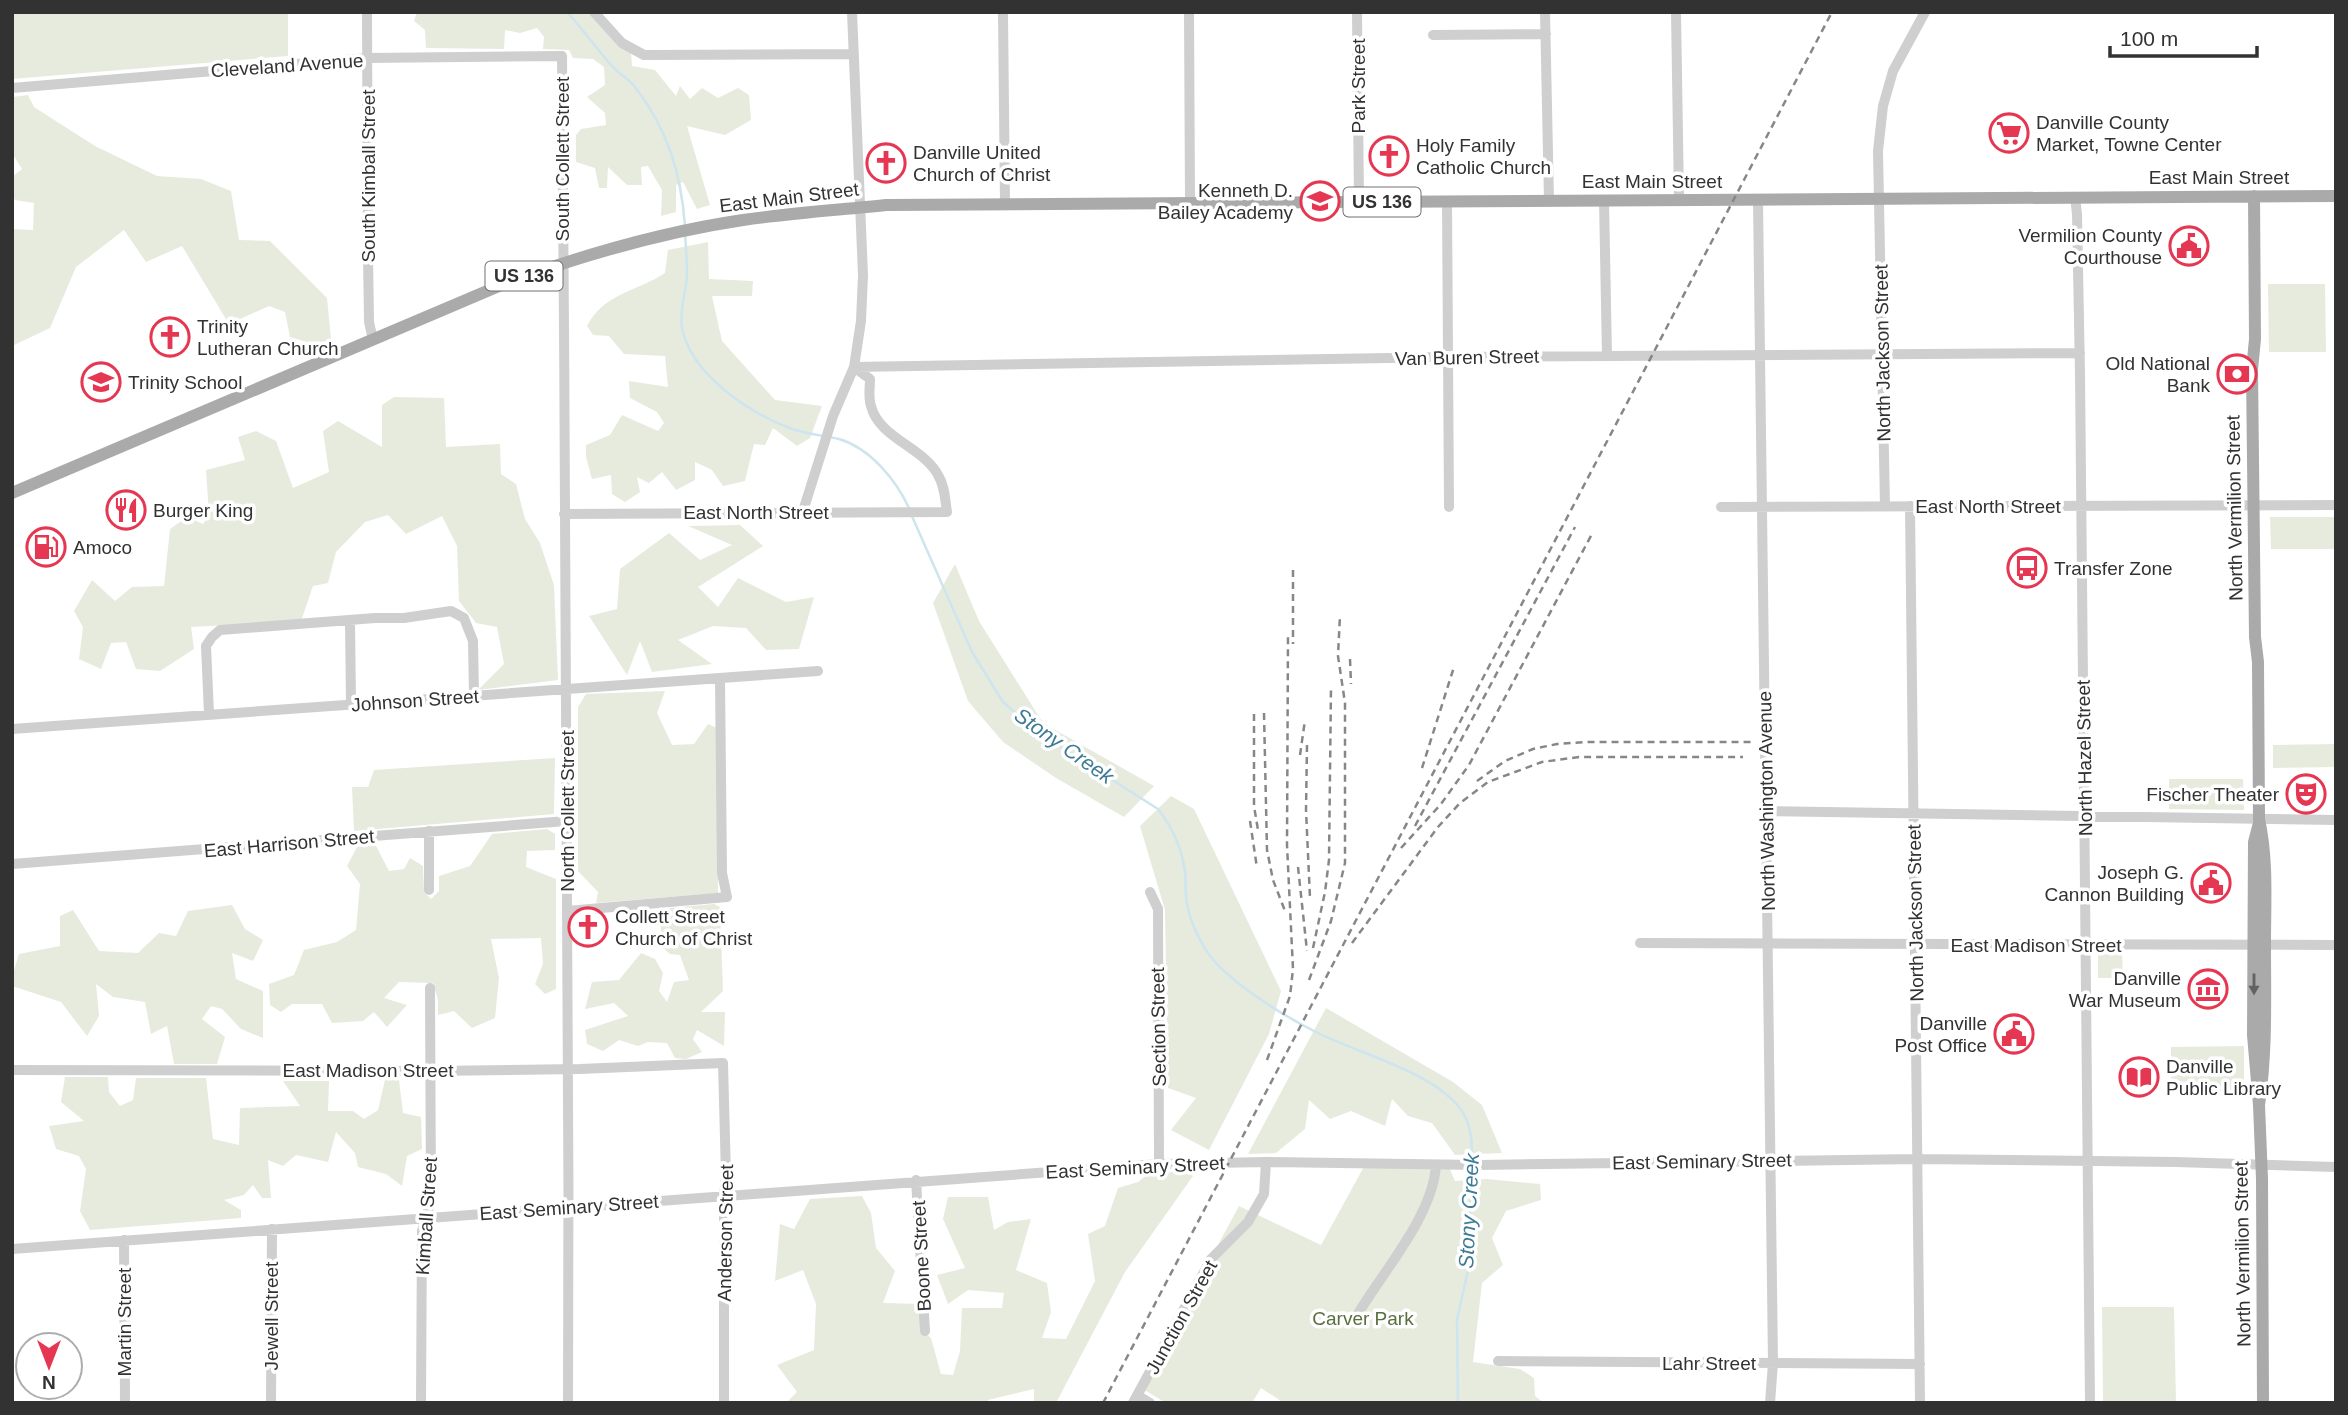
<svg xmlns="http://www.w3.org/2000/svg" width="2348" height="1415" font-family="Helvetica,sans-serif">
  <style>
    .green { fill: #e6ebde }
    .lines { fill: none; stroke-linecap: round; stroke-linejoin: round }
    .stream { stroke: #cee4ee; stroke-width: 2.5 }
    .minor { stroke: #cfcfcf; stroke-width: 10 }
    .major { stroke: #aaa; stroke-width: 12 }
    .rail { stroke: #878787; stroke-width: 2.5; stroke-dasharray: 7 5; stroke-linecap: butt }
    .oneway { fill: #626262 }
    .labels { text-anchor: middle; stroke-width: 7; stroke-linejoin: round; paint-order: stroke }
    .shield { fill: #fff; stroke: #707070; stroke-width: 2 }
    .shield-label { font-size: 18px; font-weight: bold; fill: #323232 }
    .street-label { font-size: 19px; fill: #323232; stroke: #fff }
    .poi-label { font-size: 19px; fill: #323232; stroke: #fff; text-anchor: start }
    .park-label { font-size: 19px; fill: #596f3e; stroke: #fff }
    .water-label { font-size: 21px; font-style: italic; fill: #3e7b96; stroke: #fff }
  </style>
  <rect width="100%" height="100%" fill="#fff"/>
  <path class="green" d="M12 12H288V56L12 79Z
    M417 12H600L631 52 632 66 655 70 676 96 680 86 690 99 702 88 718 98 738 88 749 95 751 120 725 135 687 126 710 205 697 209 683 182 676 185V212L661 216 662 190 648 166 641 167 642 185H627L608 167 607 188H599L595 168 576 162V135L581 129 606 125 605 113 587 97 605 85 604 67 593 59 573 58 569 50 543 49 544 37 537 28 520 33 505 30 504 49 426 48 425 30 414 21Z
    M28 95 34 107 95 146 157 176 201 179 231 191 239 240 270 241 327 298 331 339 316 345 290 337 285 312 269 306 229 324 182 246 146 262 124 230 76 267 50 328 12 346V229L33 230 34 203 15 200 12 195V177L22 169 12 153V97Z
    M708 242 709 279 753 281 752 296H712L722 341 775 400 822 406 810 438 797 446 773 428 765 445 754 444 745 481 723 486 712 470 695 462V480L676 490 662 472 649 483 637 477 640 492 625 502 612 494 611 475 592 479 586 457V445L610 435 622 415 658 431 664 423 657 412 630 398 629 381 668 387 665 356 624 354 609 336 593 335 587 326C604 293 636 292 665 273L668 250Z
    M2268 284H2325L2326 352H2269Z
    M394 397 444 398 446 447 500 444 501 474 516 484 525 519 540 543 554 585 558 680 478 690 504 664 497 627 476 623 459 601 457 546 442 516 406 534 388 515 365 522 336 552 328 583 313 586 301 621 191 627 194 649 160 671 136 669 126 642 111 643 101 669 79 659 83 627 74 611 92 580 115 601 132 587 164 586 170 529 187 517 203 524 209 515 206 470 245 460 238 437 256 431 276 441 293 488 329 472 323 431 338 421 382 447V405Z
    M2270 517H2336V549H2271Z
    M740 525 763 546 698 587 718 607 738 578 786 602 814 597 799 649 766 650 746 628 713 626 678 640 712 664 652 672 640 641 627 675 589 616 617 609 620 569 669 533 700 560 732 545 688 526Z
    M955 564 979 621 1043 723 1154 786 1124 817 1056 778 1003 742 968 701 933 603Z
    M665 691 657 713 672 745 694 744 708 724 717 728 718 893 596 903 598 892 578 871V707L586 694Z
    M2336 744V767L2273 768V745Z
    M555 758 554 814 354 831 352 787H368L374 770Z
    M2169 779H2243L2244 810 2169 809Z
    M1171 796 1194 809 1281 991 1269 1034 1209 1150 1171 1130 1196 1098 1168 1088 1165 910 1140 826Z
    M547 829 555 834V850L527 851 526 867 556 879V989L545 994 535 984 543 964 541 938 491 939 499 978 495 1018 472 1028 454 1011 438 1015V1000L433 983 399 982 384 998 407 1005 387 1027 374 1012 363 1021 332 1023 322 1004H292L281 1012 270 1005 269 984 294 975 304 950 337 942 356 930 360 884 347 866 357 847 375 844 389 871 404 869 410 858 423 866 424 892 431 899 439 891V876L470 866 492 834Z
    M714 904 720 907 723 991 701 1012H725L724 1046 697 1030 693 1039 702 1052 686 1059 675 1058 667 1043 648 1042 638 1046 619 1040 603 1051 587 1044 585 1030 628 1016 614 1003 585 1009 592 982 619 980 641 953 655 959 663 973 659 991 667 1002 674 982 689 980 680 955 670 954 661 946C663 933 658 922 661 909Z
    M232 905 245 929 263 940 253 961 232 953 236 979 263 991V1038L241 1029 222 1009 211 1006 202 1019 225 1037 217 1064H174L167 1026 151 1034 145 1002 113 997 96 984 99 1016 87 1036 61 1002 12 986V977L19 954 60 946V916L73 910 99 951 138 953 159 933 176 936 188 911Z
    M2098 953H2122L2123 978H2098Z
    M1326 1008 1453 1082 1482 1105 1502 1153 1455 1155 1432 1123 1408 1116 1392 1099 1385 1126 1351 1111 1330 1119 1309 1100 1305 1129 1276 1153 1248 1154Z
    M2244 1046V1091L2171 1092V1047Z
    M65 1077H108L109 1092 120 1106 133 1100 136 1078H206L213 1139 239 1145 240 1108 300 1106 283 1081H329L328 1111H353L364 1119 378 1110 385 1080H399L403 1113 421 1117 422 1149 407 1156 402 1186 386 1174 358 1167 355 1153 336 1132 328 1162 296 1155 283 1166 268 1160 271 1198H262L253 1185 244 1195 224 1200 241 1210V1218L90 1230 80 1211 86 1169 79 1156 56 1149 49 1126 84 1121 61 1102Z
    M1366 1163 1448 1165 1455 1181 1487 1179 1540 1184 1541 1200 1506 1211 1492 1238 1503 1265 1482 1283 1473 1362 1520 1369 1534 1378 1535 1396 1544 1403H1284L1261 1388 1252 1403H1166L1141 1388 1239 1206 1321 1245Z
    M1185 1171 1193 1176 1125 1272 1056 1403H1034V1389L988 1400 986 1403H786L797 1392 777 1365 814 1350 816 1304 803 1270 775 1281 780 1224 794 1229 810 1199 862 1196 871 1213 876 1248 895 1271 883 1303 920 1304 921 1330 931 1338 941 1374 953 1375 960 1351 962 1308H1002L1004 1293 968 1290 948 1304 937 1275 965 1268 943 1219 948 1197H988L994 1230 1008 1222 1031 1219 1016 1270 1047 1283 1051 1312 1042 1338 1066 1339 1095 1281 1088 1234 1105 1226 1118 1188 1138 1182 1148 1174Z
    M2102 1307H2174L2176 1403H2103Z"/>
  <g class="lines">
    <path class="stream" d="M567 12C584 30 598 52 615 69 622 76 630 80 635 87 668 130 681 173 685 226
      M685 233C686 247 687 261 687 275 686 293 679 310 682 328 691 374 747 411 787 427 803 434 822 435 839 439 870 448 896 480 909 508
      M911 514 972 652 1003 702 1037 732 1158 809C1172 827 1182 848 1185 872 1186 882 1185 893 1187 904 1190 921 1200 943 1211 957 1231 983 1284 1016 1314 1031 1356 1053 1429 1070 1459 1107 1472 1123 1473 1144 1471 1163
      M1458 1403 1457 1320 1470 1261 1471 1169"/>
    <path class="minor" d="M367 12 368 255 369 322 373 340
      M594 12 622 43 644 55 854 54
      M1003 12 1005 204
      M1189 12 1190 203
      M1357 12 1359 202
      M1545 12 1549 201
      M1676 12 1679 199
      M1433 35 1546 34
      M12 88 367 58 562 56C565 505 570 954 568 1403
      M2075 197 2077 214 2080 374 2090 1403
      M1604 200 1607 356
      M1758 200 1773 1363 1770 1403
      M1447 201 1449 507
      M1885 506 1878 151 1883 106 1893 71 1925 12
      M1910 506 1920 1403
      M1721 507 2336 505
      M803 511 833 416 854 367 1447 357 2080 353
      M564 514 947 512C945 500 945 486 938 475 923 447 879 438 871 406 868 398 870 387 870 379L854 367 861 321 863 275 852 12
      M350 621 351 704
      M209 714 206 646 212 637 220 630 375 618H404L451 611 464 618 473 641 474 696
      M12 729 818 671
      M1766 811 2336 820
      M429 831V890
      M12 864 567 821
      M1150 892 1158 909 1159 1164
      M567 911 727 897 722 873 720 679
      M1640 943 2336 945
      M12 1070 431 1071 580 1069 723 1063 726 1176 724 1195V1403
      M916 1180 925 1331
      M124 1240 125 1403
      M12 1249 1159 1164 1266 1162 1478 1165 1918 1159 2176 1162 2336 1167
      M1359 1312C1385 1269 1433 1215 1436 1165
      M1498 1361 1920 1364
      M1137 1395 1150 1403
      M271 1403 272 1229
      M421 1403 422 1231 431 1201 430 988
      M1133 1403 1211 1259 1248 1222 1264 1194 1266 1162"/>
    <path class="major" d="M2254 196 2255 339 2252 370 2255 637 2258 662 2259 819C2268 860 2265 902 2265 943 2265 997 2267 1051 2259 1105
      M12 493 506 283C583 255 661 232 743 220 790 213 838 210 886 205L2336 196
      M2259 823 2254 842 2253 1035 2259 1105 2262 1179 2263 1403"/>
    <path class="rail" d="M1293 570V644
      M1350 659 1351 684
      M1264 713 1267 850 1273 880 1285 911
      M1254 714V806L1258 830
      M1307 745 1306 810 1310 898
      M1300 755 1305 720
      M1422 768 1454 667
      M1477 781 1505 761 1533 749 1557 744 1585 742H1751
      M1250 821 1257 868
      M1415 826 1575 527
      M1401 848 1441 804 1469 765 1593 532
      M1298 867 1307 951
      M1352 943 1438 827 1460 803 1488 782 1542 762 1579 757H1743
      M1313 948 1325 892 1329 860 1331 687
      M1309 980 1331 921 1345 863V703L1338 656 1340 615
      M1267 1060 1290 996 1293 969 1287 845 1288 635
      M1103 1403 1832 12"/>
  </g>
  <defs><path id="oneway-solid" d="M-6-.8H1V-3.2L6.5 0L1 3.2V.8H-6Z" transform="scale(1.75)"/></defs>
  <use class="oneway" href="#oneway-solid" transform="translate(2254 984) rotate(90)"/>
  <defs>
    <g id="supermarket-ring" transform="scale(2.0125)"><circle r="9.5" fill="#fff" stroke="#e63752" stroke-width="1.5"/><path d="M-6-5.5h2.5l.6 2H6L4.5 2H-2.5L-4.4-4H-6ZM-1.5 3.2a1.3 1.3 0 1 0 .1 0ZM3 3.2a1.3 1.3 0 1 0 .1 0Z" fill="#e63752"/></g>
    <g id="church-ring" transform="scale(2.0125)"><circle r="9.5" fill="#fff" stroke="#e63752" stroke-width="1.5"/><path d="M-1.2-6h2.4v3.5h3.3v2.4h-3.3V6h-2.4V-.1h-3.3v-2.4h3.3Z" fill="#e63752"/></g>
    <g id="school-ring" transform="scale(2.0125)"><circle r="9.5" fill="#fff" stroke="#e63752" stroke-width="1.5"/><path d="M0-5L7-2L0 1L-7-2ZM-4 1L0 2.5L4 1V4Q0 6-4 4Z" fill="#e63752"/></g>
    <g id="civic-ring" transform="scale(2.0125)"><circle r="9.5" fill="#fff" stroke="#e63752" stroke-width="1.5"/><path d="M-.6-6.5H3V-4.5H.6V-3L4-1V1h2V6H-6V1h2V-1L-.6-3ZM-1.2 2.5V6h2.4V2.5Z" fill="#e63752"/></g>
    <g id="bank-ring" transform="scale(2.0125)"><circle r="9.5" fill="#fff" stroke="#e63752" stroke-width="1.5"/><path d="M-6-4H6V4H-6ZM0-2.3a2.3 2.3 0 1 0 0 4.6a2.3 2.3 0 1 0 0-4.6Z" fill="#e63752"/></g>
    <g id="restaurant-ring" transform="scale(2.0125)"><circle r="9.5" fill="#fff" stroke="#e63752" stroke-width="1.5"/><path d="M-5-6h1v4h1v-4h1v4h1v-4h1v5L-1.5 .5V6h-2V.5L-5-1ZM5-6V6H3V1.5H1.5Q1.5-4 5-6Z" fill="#e63752"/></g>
    <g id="fuel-ring" transform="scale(2.0125)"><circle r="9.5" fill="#fff" stroke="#e63752" stroke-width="1.5"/><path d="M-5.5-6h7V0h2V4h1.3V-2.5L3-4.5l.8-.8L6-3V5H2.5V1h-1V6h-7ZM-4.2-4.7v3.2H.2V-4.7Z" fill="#e63752"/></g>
    <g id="bus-ring" transform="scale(2.0125)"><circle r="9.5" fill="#fff" stroke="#e63752" stroke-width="1.5"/><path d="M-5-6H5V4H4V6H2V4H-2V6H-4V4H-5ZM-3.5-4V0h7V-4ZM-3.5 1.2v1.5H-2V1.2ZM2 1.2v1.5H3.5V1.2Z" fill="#e63752"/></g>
    <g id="theatre-ring" transform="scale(2.0125)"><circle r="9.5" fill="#fff" stroke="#e63752" stroke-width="1.5"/><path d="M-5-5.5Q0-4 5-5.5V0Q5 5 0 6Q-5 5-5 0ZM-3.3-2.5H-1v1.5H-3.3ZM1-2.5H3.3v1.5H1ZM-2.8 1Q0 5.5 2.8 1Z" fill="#e63752"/></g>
    <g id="museum-ring" transform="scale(2.0125)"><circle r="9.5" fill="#fff" stroke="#e63752" stroke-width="1.5"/><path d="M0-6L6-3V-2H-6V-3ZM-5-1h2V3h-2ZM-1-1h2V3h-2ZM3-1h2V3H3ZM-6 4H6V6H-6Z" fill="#e63752"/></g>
    <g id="library-ring" transform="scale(2.0125)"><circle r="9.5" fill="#fff" stroke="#e63752" stroke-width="1.5"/><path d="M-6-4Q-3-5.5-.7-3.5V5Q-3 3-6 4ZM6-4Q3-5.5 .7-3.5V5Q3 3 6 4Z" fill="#e63752"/></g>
  </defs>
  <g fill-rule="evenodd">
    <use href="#supermarket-ring" x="2009" y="133"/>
    <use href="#church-ring" x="1389" y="156"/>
    <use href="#church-ring" x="886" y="163"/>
    <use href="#school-ring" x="1320" y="201"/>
    <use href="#civic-ring" x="2189" y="246"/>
    <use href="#church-ring" x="170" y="337"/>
    <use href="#bank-ring" x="2237" y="374"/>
    <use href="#school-ring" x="101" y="382"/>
    <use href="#restaurant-ring" x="126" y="510"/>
    <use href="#fuel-ring" x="46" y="547"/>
    <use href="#bus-ring" x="2027" y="568"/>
    <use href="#theatre-ring" x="2306" y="794"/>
    <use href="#civic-ring" x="2211" y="883"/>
    <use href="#church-ring" x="588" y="927"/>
    <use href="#museum-ring" x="2208" y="989"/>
    <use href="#civic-ring" x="2014" y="1034"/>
    <use href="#library-ring" x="2139" y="1077"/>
  </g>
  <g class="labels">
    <g class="shield">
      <rect x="1343.5" y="187.5" width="77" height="29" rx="5"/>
      <rect x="485.5" y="261.5" width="77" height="29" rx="5"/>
    </g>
    <g class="shield-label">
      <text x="1382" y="208">US 136</text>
      <text x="524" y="282">US 136</text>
    </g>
    <g class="street-label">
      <text transform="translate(287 65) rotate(-4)" y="7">Cleveland Avenue</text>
      <text transform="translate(1358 86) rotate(-90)" y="7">Park Street</text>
      <text transform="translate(562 159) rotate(-90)" y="7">South Collett Street</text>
      <text transform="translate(368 176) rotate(-90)" y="7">South Kimball Street</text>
      <text x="2219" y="184">East Main Street</text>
      <text x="1652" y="188">East Main Street</text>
      <text transform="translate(789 197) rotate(-7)" y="7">East Main Street</text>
      <text transform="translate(1882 353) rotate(-91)" y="7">North Jackson Street</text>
      <text transform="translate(1467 357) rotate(-1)" y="7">Van Buren Street</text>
      <text x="1988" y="513">East North Street</text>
      <text transform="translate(2234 508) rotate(-91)" y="7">North Vermilion Street</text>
      <text x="756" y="519">East North Street</text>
      <text transform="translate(415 700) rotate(-4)" y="7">Johnson Street</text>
      <text transform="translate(2084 758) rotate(-91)" y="7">North Hazel Street</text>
      <text transform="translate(1766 801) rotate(-91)" y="7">North Washington Avenue</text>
      <text transform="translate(567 811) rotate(-90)" y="7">North Collett Street</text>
      <text transform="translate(289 843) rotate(-5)" y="7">East Harrison Street</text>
      <text transform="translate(1915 913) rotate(-91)" y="7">North Jackson Street</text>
      <text x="2036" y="952">East Madison Street</text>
      <text transform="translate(1158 1027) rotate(-91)" y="7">Section Street</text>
      <text x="368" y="1077">East Madison Street</text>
      <text transform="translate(1702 1161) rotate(-1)" y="7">East Seminary Street</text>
      <text transform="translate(1135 1167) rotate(-3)" y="7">East Seminary Street</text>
      <text transform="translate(569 1207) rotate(-4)" y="7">East Seminary Street</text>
      <text transform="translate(426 1216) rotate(-86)" y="7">Kimball Street</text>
      <text transform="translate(725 1233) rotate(-89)" y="7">Anderson Street</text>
      <text transform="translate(2242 1254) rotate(-91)" y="7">North Vermilion Street</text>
      <text transform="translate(921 1256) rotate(-93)" y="7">Boone Street</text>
      <text transform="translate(271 1316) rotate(-90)" y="7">Jewell Street</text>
      <text transform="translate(1181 1317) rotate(-61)" y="7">Junction Street</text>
      <text transform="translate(124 1322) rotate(-90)" y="7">Martin Street</text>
      <text x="1709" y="1370">Lahr Street</text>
    </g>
    <g class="poi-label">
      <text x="2036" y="129">Danville County<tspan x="2036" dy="22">Market, Towne Center</tspan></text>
      <text x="1416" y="152">Holy Family<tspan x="1416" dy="22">Catholic Church</tspan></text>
      <text x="913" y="159">Danville United<tspan x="913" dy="22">Church of Christ</tspan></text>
      <text x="1293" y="197" text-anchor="end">Kenneth D.<tspan x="1293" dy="22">Bailey Academy</tspan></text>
      <text x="2162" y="242" text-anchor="end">Vermilion County<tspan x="2162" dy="22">Courthouse</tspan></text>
      <text x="197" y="333">Trinity<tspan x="197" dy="22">Lutheran Church</tspan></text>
      <text x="2210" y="370" text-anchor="end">Old National<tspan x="2210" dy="22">Bank</tspan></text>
      <text x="128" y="389">Trinity School</text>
      <text x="153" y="517">Burger King</text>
      <text x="73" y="554">Amoco</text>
      <text x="2054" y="575">Transfer Zone</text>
      <text x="2279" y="801" text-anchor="end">Fischer Theater</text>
      <text x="2184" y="879" text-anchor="end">Joseph G.<tspan x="2184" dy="22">Cannon Building</tspan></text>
      <text x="615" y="923">Collett Street<tspan x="615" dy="22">Church of Christ</tspan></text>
      <text x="2181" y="985" text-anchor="end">Danville<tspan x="2181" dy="22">War Museum</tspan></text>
      <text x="1987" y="1030" text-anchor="end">Danville<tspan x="1987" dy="22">Post Office</tspan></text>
      <text x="2166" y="1073">Danville<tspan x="2166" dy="22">Public Library</tspan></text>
    </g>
    <g class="park-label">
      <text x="1363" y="1325">Carver Park</text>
    </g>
    <g class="water-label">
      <text transform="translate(1064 746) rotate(35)" y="7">Stony Creek</text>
      <text transform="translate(1469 1211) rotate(-87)" y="7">Stony Creek</text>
    </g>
  </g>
  <rect width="2348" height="1415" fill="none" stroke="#323232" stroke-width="28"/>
  <g transform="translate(49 1366) rotate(180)"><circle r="33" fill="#ffffff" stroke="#adadad" stroke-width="2"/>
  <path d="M0-5L12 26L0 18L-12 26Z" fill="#e63752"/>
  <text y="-10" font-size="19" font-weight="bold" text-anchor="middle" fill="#323232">N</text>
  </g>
  <path d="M2110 46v10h147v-10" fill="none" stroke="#323232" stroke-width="3.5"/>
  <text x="2120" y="46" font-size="21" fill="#323232" stroke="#ffffff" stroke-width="5" paint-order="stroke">100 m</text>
</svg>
